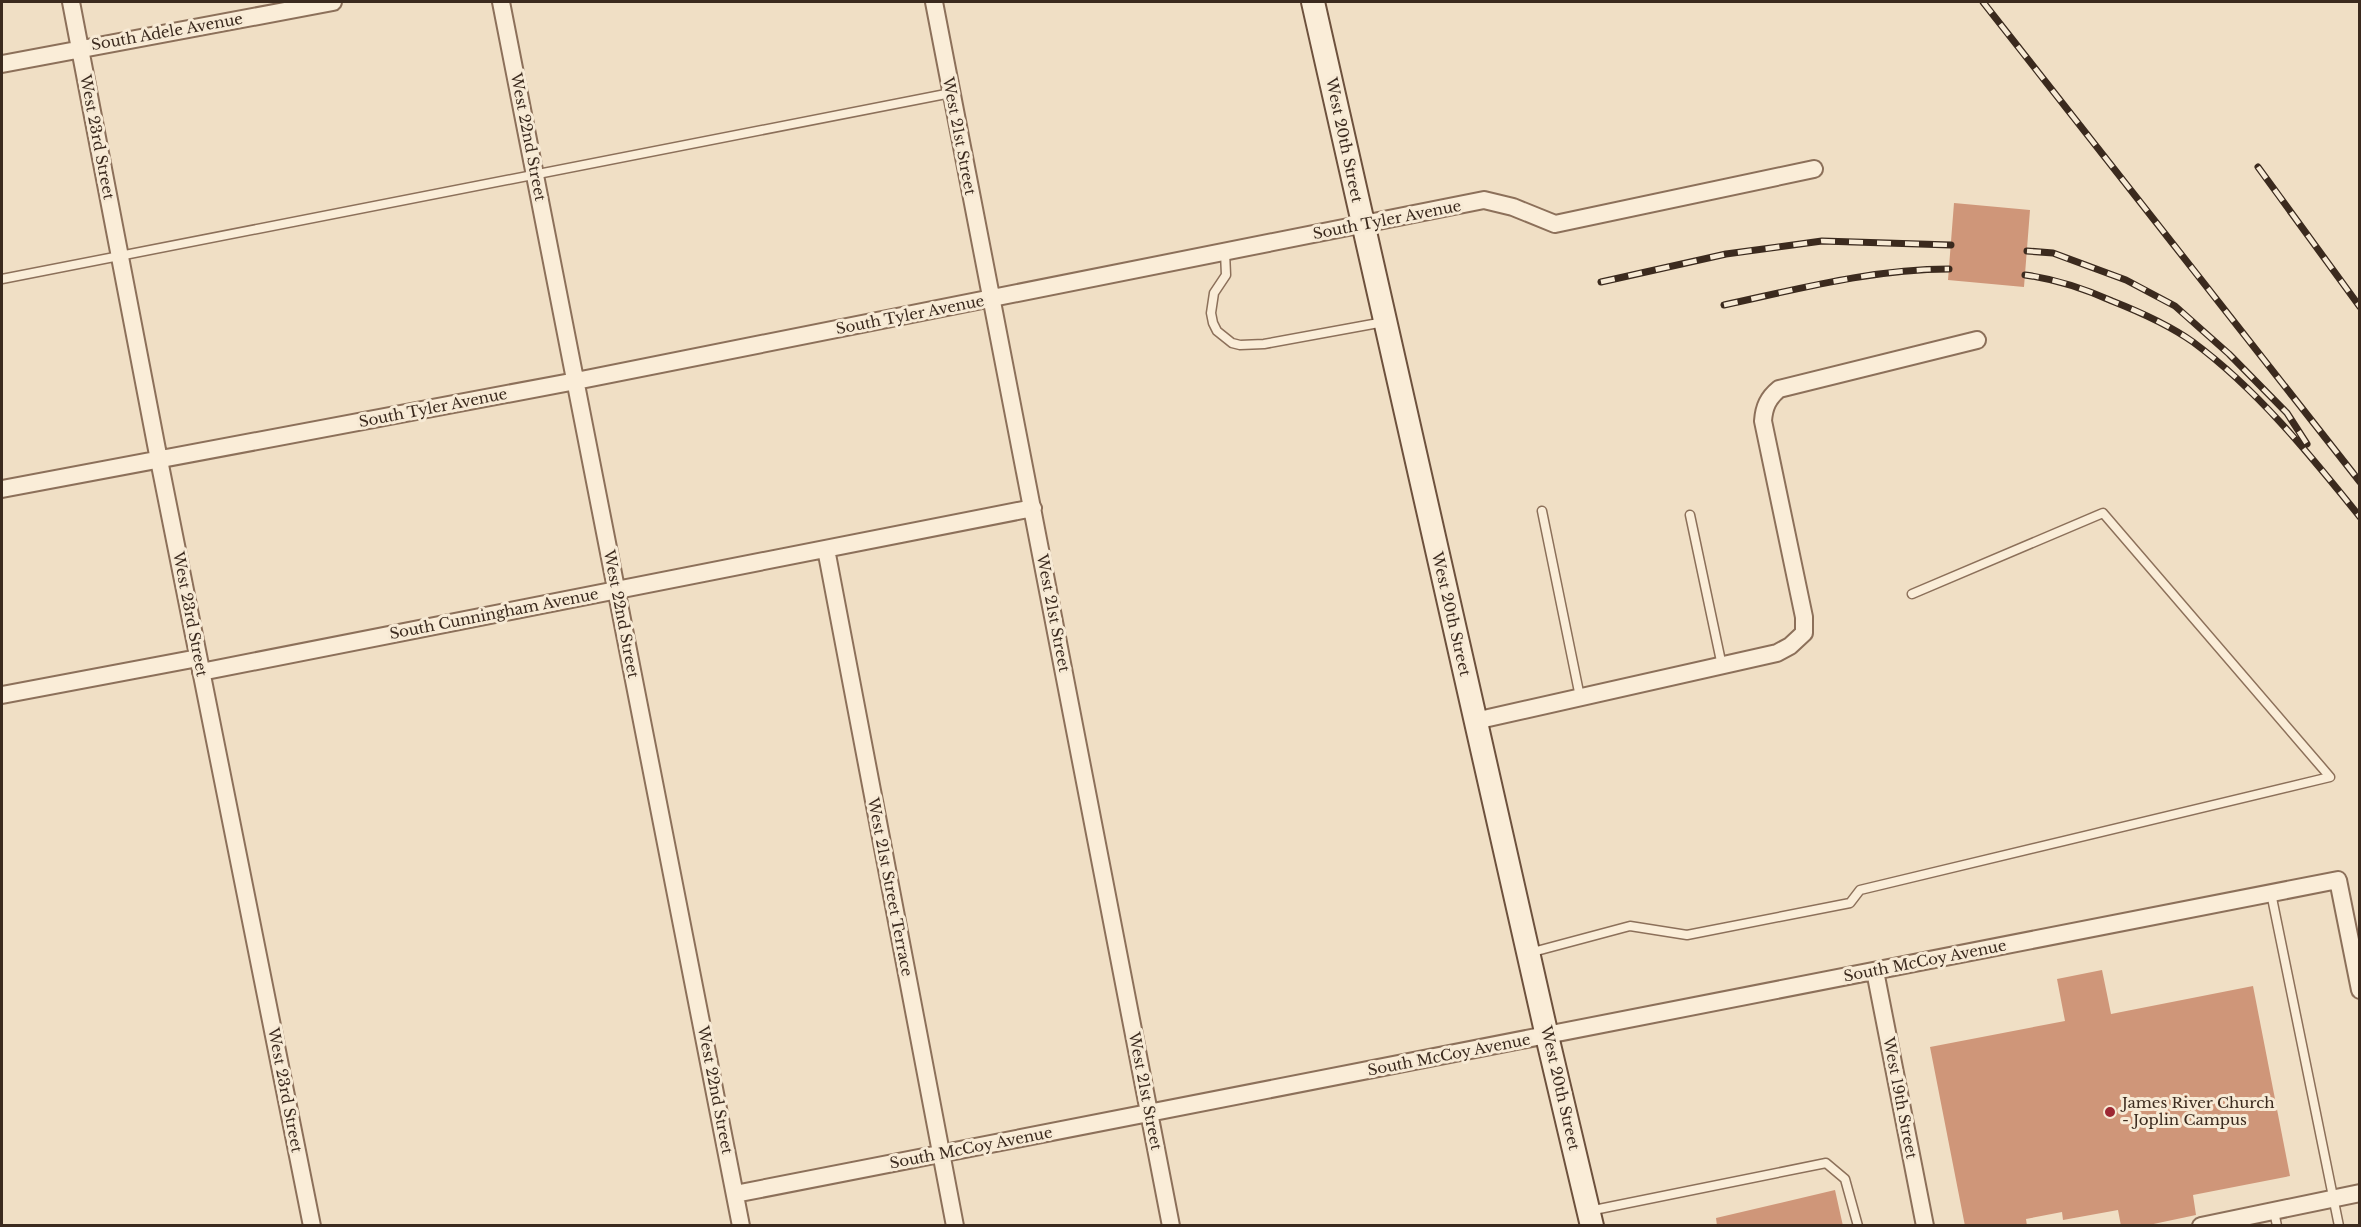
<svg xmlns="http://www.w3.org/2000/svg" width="2361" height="1227" font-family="'Libre Baskerville',serif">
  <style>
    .building { fill: #cf9679 }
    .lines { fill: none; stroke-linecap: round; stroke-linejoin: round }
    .lane-casing { stroke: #8c705a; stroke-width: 11 }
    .street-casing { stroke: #8c705a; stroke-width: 20 }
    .secondary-casing { stroke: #6d513d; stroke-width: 26 }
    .lane { stroke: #faedd8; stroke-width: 8 }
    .street { stroke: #faedd8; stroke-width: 16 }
    .secondary { stroke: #faedd8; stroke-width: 22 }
    .rail-casing { stroke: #3b2a1e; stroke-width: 7 }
    .rail { stroke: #f7ead5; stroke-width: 4.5; stroke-dasharray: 14; stroke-linecap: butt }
    .poi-dot { fill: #9d2833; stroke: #f7ead5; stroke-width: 2 }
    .labels { text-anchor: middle; stroke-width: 6; stroke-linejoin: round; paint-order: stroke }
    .street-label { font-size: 15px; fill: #3b2a1e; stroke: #f7ead5 }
    .poi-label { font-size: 15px; fill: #3b2a1e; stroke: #f7ead5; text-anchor: start }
  </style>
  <rect width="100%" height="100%" fill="#f0dfc5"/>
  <path class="building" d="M1954 203 2030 210 2024 287 1948 280Z
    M2102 970 2111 1014 2253 986 2290 1176 2193 1195 2196 1215 2144 1226H2121L2118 1210 2063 1220 2062 1212 2026 1219 2027 1226H1965L1930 1047 2065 1021 2057 979Z
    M1835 1190 1843 1226H1717L1716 1218Z"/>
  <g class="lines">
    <g class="lane-casing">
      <path id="lane" d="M1225 252 1226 275 1214 293 1211 313 1213 323 1217 331 1232 343 1240 345 1264 344 1384 322
        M2 279 951 93
        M1542 511 1580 697
        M1690 515 1722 666
        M2271 893 2339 1226
        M1529 953 1630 926 1687 935 1850 903 1860 890 2330 777 2103 513 1912 594
        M1589 1211 1826 1163 1845 1179 1858 1226
        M2274 1211 2277 1226"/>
    </g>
    <g class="street-casing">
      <path id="street" d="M71 2 159 460 312 1226
        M501 2 741 1226
        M934 2 1171 1226
        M2 64 333 2
        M2 489 576 381 1484 200 1513 207 1555 224 1814 169
        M826 549 955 1226
        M201 672 1033 508
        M2 695 198 658
        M1475 721 1777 653 1790 646 1804 633V617L1763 421C1764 407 1768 398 1779 389L1977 340
        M1875 971 1925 1226
        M735 1194 2338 880 2360 990
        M2201 1226 2360 1193"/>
    </g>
    <g class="secondary-casing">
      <path id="secondary" d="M1313 2 1547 1036 1592 1226"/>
    </g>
    <use href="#lane" class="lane"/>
    <use href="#street" class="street"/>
    <use href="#secondary" class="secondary"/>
    <g class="rail-casing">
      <path id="rail" d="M1983 2 2360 482
        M2258 167 2360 307
        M2027 251 2053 253 2126 280 2175 306 2229 354 2287 413 2307 444
        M2025 275C2055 279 2085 289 2112 301 2140 312 2169 325 2193 342 2258 390 2310 455 2360 517
        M1601 282 1726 254 1822 241 1951 245
        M1724 305C1798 289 1873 269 1949 269"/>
    </g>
    <use href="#rail" class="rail"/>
  </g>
  <circle class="poi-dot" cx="2110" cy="1112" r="6"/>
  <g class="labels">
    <g class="street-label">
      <text transform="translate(167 32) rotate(-10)" y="5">South Adele Avenue</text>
      <text transform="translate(959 136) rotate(79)" y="5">West 21st Street</text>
      <text transform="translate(97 137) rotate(79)" y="5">West 23rd Street</text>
      <text transform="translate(528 137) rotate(79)" y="5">West 22nd Street</text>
      <text transform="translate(1344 140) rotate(78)" y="5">West 20th Street</text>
      <text transform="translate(1387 220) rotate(-11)" y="5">South Tyler Avenue</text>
      <text transform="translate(910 315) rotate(-11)" y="5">South Tyler Avenue</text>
      <text transform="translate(433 408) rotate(-11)" y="5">South Tyler Avenue</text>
      <text transform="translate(1053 613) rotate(79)" y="5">West 21st Street</text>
      <text transform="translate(190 614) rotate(79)" y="5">West 23rd Street</text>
      <text transform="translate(494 614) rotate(-11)" y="5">South Cunningham Avenue</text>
      <text transform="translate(621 614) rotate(79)" y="5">West 22nd Street</text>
      <text transform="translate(1451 614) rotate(77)" y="5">West 20th Street</text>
      <text transform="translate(890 887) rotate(79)" y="5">West 21st Street Terrace</text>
      <text transform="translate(1925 961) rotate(-11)" y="5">South McCoy Avenue</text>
      <text transform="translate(1449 1055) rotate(-11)" y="5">South McCoy Avenue</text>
      <text transform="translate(1560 1088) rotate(77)" y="5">West 20th Street</text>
      <text transform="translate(285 1090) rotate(79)" y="5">West 23rd Street</text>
      <text transform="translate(715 1090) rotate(79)" y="5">West 22nd Street</text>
      <text transform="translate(1145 1091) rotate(79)" y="5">West 21st Street</text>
      <text transform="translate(1900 1098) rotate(79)" y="5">West 19th Street</text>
      <text transform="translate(971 1148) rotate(-11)" y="5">South McCoy Avenue</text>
    </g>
    <g class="poi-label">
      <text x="2122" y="1108">James River Church<tspan x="2122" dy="17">- Joplin Campus</tspan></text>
    </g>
  </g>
  <rect width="2361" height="1227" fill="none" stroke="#3b2a1e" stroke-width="6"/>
</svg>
